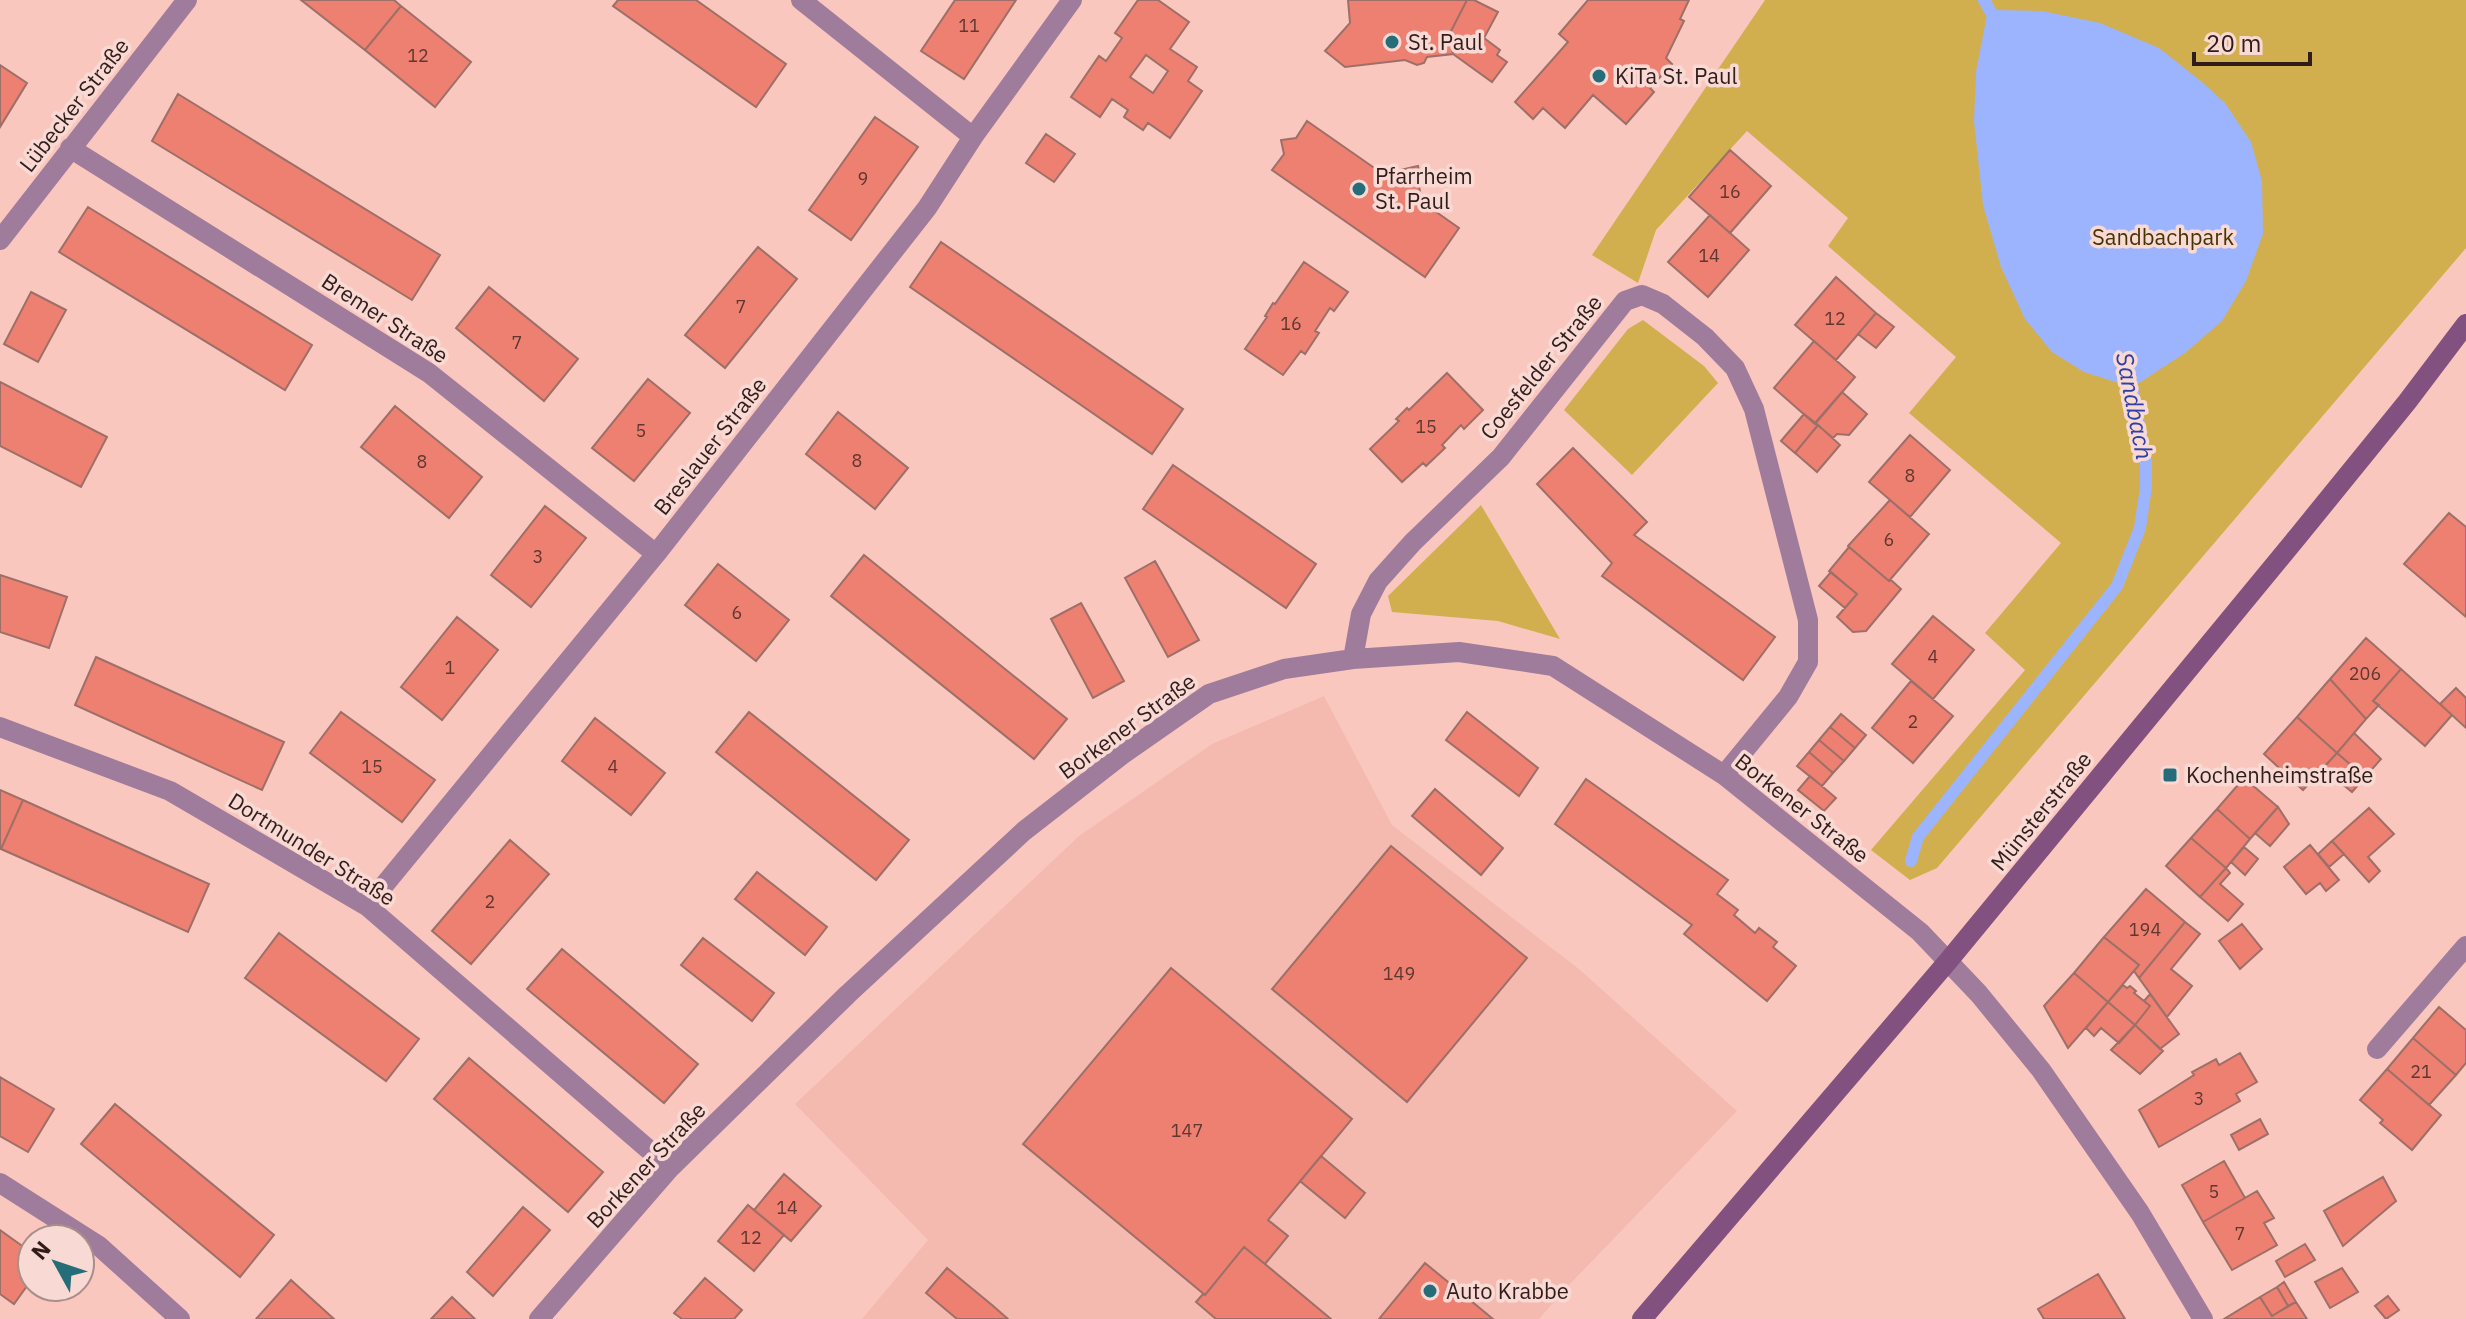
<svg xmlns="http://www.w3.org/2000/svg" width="2466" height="1319" font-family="'IBM Plex Sans',sans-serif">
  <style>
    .built { fill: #f4bab0 }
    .green { fill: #d1af4f }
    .water { fill: #9cb4fe }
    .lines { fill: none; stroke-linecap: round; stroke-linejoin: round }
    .stream { stroke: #9cb4fe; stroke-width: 12 }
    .building { fill: #ed8070; stroke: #9d6f68; stroke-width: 2; fill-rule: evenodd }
    .street { stroke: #9f7c9c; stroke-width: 20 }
    .secondary { stroke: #83517f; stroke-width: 20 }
    .poi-dot { fill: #256e79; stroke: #f9d9d4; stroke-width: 3 }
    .labels { text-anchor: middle; stroke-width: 7; stroke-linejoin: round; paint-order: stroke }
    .number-label { font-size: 18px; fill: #5f3630 }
    .poi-label { font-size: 22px; fill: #301d1a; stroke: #f9d9d4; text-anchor: start }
    .street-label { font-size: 22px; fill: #301d1a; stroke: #f9d9d4 }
    .park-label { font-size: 22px; fill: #443402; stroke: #f9d9d4 }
    .water-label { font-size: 24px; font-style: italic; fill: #2d40a7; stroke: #f9d9d4 }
  </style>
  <rect width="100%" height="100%" fill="#fac7be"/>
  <path class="built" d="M1324 696 1392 825 1579 969 1737 1111 1569 1285 1539 1319H862L928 1240 795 1104 1079 836 1212 744Z"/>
  <path class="green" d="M1765 0H2466V248L1937 868 1910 880 1871 850 2025 670 1985 633 2061 543 1909 413 1956 357 1828 246 1848 218 1747 131 1656 230 1638 283 1592 255Z
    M1643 320 1704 366 1718 383 1632 475 1564 410 1628 329Z
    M1481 505 1560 639 1498 621 1392 612 1388 596Z"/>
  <path class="water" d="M1996 10 2042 11 2100 23 2159 48 2202 82 2225 103 2251 142 2262 181 2263 234 2246 281 2222 321 2185 353 2136 385H2125L2084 372 2052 352 2025 319 2001 267 1983 205 1974 121 1976 72 1987 15Z"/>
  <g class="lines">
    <path class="stream" d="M1984 0 1998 25
      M1911 861 1918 837 2117 586 2140 528 2146 487V463L2129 369"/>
  </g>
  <path class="building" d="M301 0H394L401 6 365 50Z
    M618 0H696L786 64 756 107 613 6Z
    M955 0H1016L964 79 921 51Z
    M1138 0H1158L1189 22 1170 49 1197 67 1188 81 1202 91 1170 138 1148 123 1143 130 1124 117 1128 110 1112 99 1100 117 1071 97 1099 56 1106 61 1122 38 1115 33ZM1146 55 1168 71 1153 93 1130 77Z
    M1348 0H1467L1450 33 1453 54 1427 57 1424 63 1417 65 1405 60 1345 67 1325 51 1350 23Z
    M1467 0H1474L1498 12 1484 38 1500 50 1497 55 1507 62 1492 82 1453 54 1450 33Z
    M1588 0H1689L1680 19 1684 21 1666 58 1672 64 1650 88 1654 92 1626 124 1593 95 1565 128 1543 108 1533 119 1515 102 1568 42 1559 34Z
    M401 6 471 62 435 107 365 50Z
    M0 65 27 83 0 127Z
    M178 94 440 255 412 300 152 141Z
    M875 117 918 147 851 240 809 210Z
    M1307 121 1383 174 1418 166 1420 176H1417L1422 202 1459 228 1425 277 1272 170 1284 154 1281 140 1296 138Z
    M1046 134 1075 154 1054 182 1026 163Z
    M1730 150 1771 186 1730 233 1689 197Z
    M88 207 312 345 285 390 59 252Z
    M1710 215 1749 250 1708 297 1668 262Z
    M941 242 1183 409 1152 454 910 287Z
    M758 247 797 279 725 368 685 335Z
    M1304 262 1348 292 1334 311 1330 308 1315 331 1319 333 1305 354 1301 351 1283 375 1245 349 1267 317 1265 316 1273 303 1275 304Z
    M1836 277 1876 313 1836 360 1795 325Z
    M489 287 578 359 544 401 456 328Z
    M31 292 66 310 38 362 4 344Z
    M1876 313 1894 327 1876 348 1858 334Z
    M1814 341 1855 377 1815 424 1774 388Z
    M1447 373 1483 410 1464 429 1461 425 1442 445 1445 448 1426 466 1423 463 1402 482 1370 449 1399 421 1396 419 1407 408 1409 410Z
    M648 379 690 413 634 481 592 448Z
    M0 382 107 437 81 487 0 446Z
    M1842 392 1867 414 1849 435 1837 434 1833 438 1815 423Z
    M395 406 482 477 449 518 361 447Z
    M838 412 908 468 875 509 806 454Z
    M1804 414 1818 425 1795 453 1781 441Z
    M1818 425 1840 445 1817 472 1795 453Z
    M1910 435 1950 470 1910 517 1869 482Z
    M1573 448 1647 522 1634 535 1775 637 1743 680 1602 576 1612 563 1537 484Z
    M1173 465 1316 564 1286 608 1143 509Z
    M1890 500 1929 534 1889 581 1848 546Z
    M545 506 586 538 531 607 491 575Z
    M2449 513 2466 527V617L2404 564Z
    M1849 547 1889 581 1891 580 1901 589 1866 631 1853 632 1837 617 1857 594 1829 571Z
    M864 555 1067 719 1034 759 831 596Z
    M1155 561 1199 640 1168 657 1125 578Z
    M718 564 789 620 756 661 685 605Z
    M1831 572 1857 594 1845 608 1819 586Z
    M0 575 67 597 49 648 0 632Z
    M1081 603 1124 681 1093 698 1051 619Z
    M1933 616 1974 650 1933 699 1892 664Z
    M457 617 498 650 442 720 401 687Z
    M2366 638 2401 669 2373 701 2379 705 2366 719 2330 679Z
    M96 657 284 742 262 790 75 705Z
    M2401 669 2452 715 2425 746 2373 701Z
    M2330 679 2366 719 2337 753 2297 717Z
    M1911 681 1953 716 1913 763 1872 728Z
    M2456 688 2466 698V728L2440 704Z
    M341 712 435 780 402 822 310 753Z
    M749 712 909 840 876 880 716 752Z
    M1467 712 1538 768 1519 796 1446 740Z
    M1841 714 1866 735 1855 748 1830 727Z
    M2297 717 2337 753 2303 790 2264 754Z
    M595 718 665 773 631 815 562 761Z
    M1830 727 1855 748 1844 761 1819 740Z
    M2354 733 2381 759 2365 777 2337 753Z
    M1819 740 1844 761 1833 773 1809 752Z
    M1809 752 1833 773 1822 786 1797 766Z
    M2337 753 2365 777 2352 792 2323 768Z
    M1810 776 1836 798 1824 811 1798 790Z
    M2244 778 2278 807 2250 839 2217 809Z
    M1586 779 1728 880 1717 894 1738 910 1734 915 1755 933 1759 928 1777 942 1773 947 1796 966 1767 1001 1684 934 1692 925 1555 824Z
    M1435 789 1503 848 1481 875 1412 816Z
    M0 790 23 800 1 849H0Z
    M23 800 209 884 188 932 1 849Z
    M2278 807 2289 824 2270 846 2255 833Z
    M2369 808 2394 834 2368 857 2380 871 2369 882 2332 841Z
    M2217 809 2250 839 2226 868 2191 838Z
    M2191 838 2226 868 2200 897 2166 866Z
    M510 840 549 874 471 964 432 931Z
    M2332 841 2344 854 2329 867 2318 854Z
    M2310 845 2339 880 2326 891 2320 883 2306 894 2284 867Z
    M1391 846 1527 958 1407 1102 1272 989Z
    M2244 847 2258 859 2245 875 2231 862Z
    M2226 868 2230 873 2220 884 2243 904 2228 921 2200 897Z
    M757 872 827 927 805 955 735 899Z
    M2146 889 2185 922 2139 978 2134 971 2139 965 2104 937Z
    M2185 922 2200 934 2171 969 2192 986 2167 1017 2139 978Z
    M2242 924 2262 949 2240 969 2219 941Z
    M279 933 419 1039 386 1081 245 978Z
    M2104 937 2139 965 2108 1002 2074 973Z
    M703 938 774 993 752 1021 681 965Z
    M562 949 698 1064 664 1103 527 989Z
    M1171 968 1352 1119 1268 1220 1288 1236 1265 1264 1244 1247 1205 1295 1023 1144Z
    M2074 973 2108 1002 2068 1048 2044 1006Z
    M2123 985 2127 988 2130 986 2136 991 2134 993 2150 1006 2135 1025 2108 1002Z
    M2150 994 2179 1034 2160 1049 2135 1025 2150 1006 2144 1001Z
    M2108 1002 2135 1025 2119 1043 2101 1028 2094 1036 2086 1028Z
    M2439 1007 2466 1030V1063L2456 1075 2413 1038Z
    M2135 1025 2163 1051 2140 1074 2111 1050Z
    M2413 1038 2456 1075 2429 1105 2387 1069Z
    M2240 1053 2257 1082 2236 1094 2240 1101 2159 1147 2139 1110 2194 1075 2192 1072 2216 1059 2219 1065Z
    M469 1058 603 1172 568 1212 434 1099Z
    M2387 1069 2441 1115 2412 1150 2380 1123 2383 1120 2360 1100Z
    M0 1077 54 1109 28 1152 0 1136Z
    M115 1104 274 1235 240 1277 81 1144Z
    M2260 1119 2268 1134 2239 1150 2231 1135Z
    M1321 1156 1365 1193 1345 1218 1300 1181Z
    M2224 1161 2245 1198 2203 1222 2182 1185Z
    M784 1174 821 1206 791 1241 754 1210Z
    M2383 1177 2396 1201 2343 1246 2324 1211Z
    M2257 1191 2274 1218 2264 1223 2277 1245 2232 1270 2203 1222Z
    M748 1205 784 1235 754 1271 718 1241Z
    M523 1207 550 1230 493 1296 467 1272Z
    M0 1230 32 1253V1279L14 1304 0 1294Z
    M2305 1244 2315 1260 2285 1277 2276 1261Z
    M1244 1247 1265 1264 1331 1319H1216L1196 1302 1203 1294 1205 1295Z
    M1425 1263 1493 1319H1379Z
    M947 1268 992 1305 1008 1319H957L926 1293Z
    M2342 1268 2358 1292 2330 1308 2315 1282Z
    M2098 1274 2125 1319H2044L2038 1309Z
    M705 1278 742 1310 734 1319H682L674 1313Z
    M291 1280 334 1319H256Z
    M2284 1282 2296 1302 2288 1306 2277 1287Z
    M2277 1287 2288 1306 2272 1316 2260 1297Z
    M2388 1296 2399 1310 2386 1319 2375 1306Z
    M452 1297 475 1319H431Z
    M2260 1297 2272 1316 2296 1302 2307 1319H2224Z"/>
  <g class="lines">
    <path class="street" d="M801 0 973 137
      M70 148 429 373 656 554
      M0 240 187 0
      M1353 659 1361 614 1378 581 1413 542 1501 457 1625 301 1642 295 1663 304 1705 337 1735 368 1754 409 1808 620V662L1788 697 1724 775
      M0 727 170 791 367 906 670 1168
      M367 906 656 554 927 208 973 137 1072 0
      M2377 1049 2466 946
      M0 1183 99 1246 180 1319
      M539 1319 670 1168 848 994 1024 831 1123 754 1209 694 1284 669 1353 659 1459 652 1553 666 1724 775 1920 932 1979 994 2041 1070 2140 1213 2203 1319"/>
    <path class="secondary" d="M1642 1319 1949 960 2299 535 2407 402 2466 324"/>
  </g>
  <g class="poi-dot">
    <circle cx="1392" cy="42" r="8"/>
    <circle cx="1599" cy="76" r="8"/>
    <circle cx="1359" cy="189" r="8"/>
    <rect x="2162" y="767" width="16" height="16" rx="4"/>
    <circle cx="1430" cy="1291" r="8"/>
  </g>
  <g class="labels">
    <g class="number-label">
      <text x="969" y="32">11</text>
      <text x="418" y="62">12</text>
      <text x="863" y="185">9</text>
      <text x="1730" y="198">16</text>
      <text x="1709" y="262">14</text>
      <text x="741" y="313">7</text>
      <text x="1835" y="325">12</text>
      <text x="1291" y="330">16</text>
      <text x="517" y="349">7</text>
      <text x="1426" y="433">15</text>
      <text x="641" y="437">5</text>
      <text x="857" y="467">8</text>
      <text x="422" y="468">8</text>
      <text x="1910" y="482">8</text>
      <text x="1889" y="546">6</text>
      <text x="538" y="563">3</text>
      <text x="737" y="619">6</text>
      <text x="1933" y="663">4</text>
      <text x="450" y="674">1</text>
      <text x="2365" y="680">206</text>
      <text x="1913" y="728">2</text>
      <text x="372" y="773">15</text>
      <text x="613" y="773">4</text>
      <text x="490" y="908">2</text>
      <text x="2145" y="936">194</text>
      <text x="1399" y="980">149</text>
      <text x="2421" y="1078">21</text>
      <text x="2199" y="1105">3</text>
      <text x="1187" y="1137">147</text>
      <text x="2214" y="1198">5</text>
      <text x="787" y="1214">14</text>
      <text x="2240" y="1240">7</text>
      <text x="751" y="1244">12</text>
    </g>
    <g class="poi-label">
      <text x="1408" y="50">St. Paul</text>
      <text x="1615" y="84">KiTa St. Paul</text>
      <text x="1375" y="184">Pfarrheim<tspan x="1375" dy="25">St. Paul</tspan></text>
      <text x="2186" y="783">Kochenheimstraße</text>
      <text x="1446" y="1299">Auto Krabbe</text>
    </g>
    <g class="street-label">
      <text transform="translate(74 105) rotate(-52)" y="8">Lübecker Straße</text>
      <text transform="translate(385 318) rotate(33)" y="8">Bremer Straße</text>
      <text transform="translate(1541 367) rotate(-51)" y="8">Coesfelder Straße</text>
      <text transform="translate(710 446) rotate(-52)" y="8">Breslauer Straße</text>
      <text transform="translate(1127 726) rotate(-36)" y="8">Borkener Straße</text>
      <text transform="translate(1802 808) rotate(38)" y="8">Borkener Straße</text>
      <text transform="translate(2041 811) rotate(-51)" y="8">Münsterstraße</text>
      <text transform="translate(312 849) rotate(32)" y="8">Dortmunder Straße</text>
      <text transform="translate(646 1165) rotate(-47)" y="8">Borkener Straße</text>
    </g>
    <g class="park-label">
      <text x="2163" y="245">Sandbachpark</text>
    </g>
    <g class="water-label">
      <text transform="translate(2134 406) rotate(79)" y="8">Sandbach</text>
    </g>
  </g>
  <g transform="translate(56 1263) rotate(310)"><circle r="38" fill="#f9d9d4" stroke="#a98e8a" stroke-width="2"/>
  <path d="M0-6L14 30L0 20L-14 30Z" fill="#256e79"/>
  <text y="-12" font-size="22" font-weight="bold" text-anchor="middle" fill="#301d1a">N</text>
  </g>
  <path d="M2194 52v12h116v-12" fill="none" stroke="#301d1a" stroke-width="4"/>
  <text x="2206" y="52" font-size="24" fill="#301d1a" stroke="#f9d9d4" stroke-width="6" paint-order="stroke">20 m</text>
</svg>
